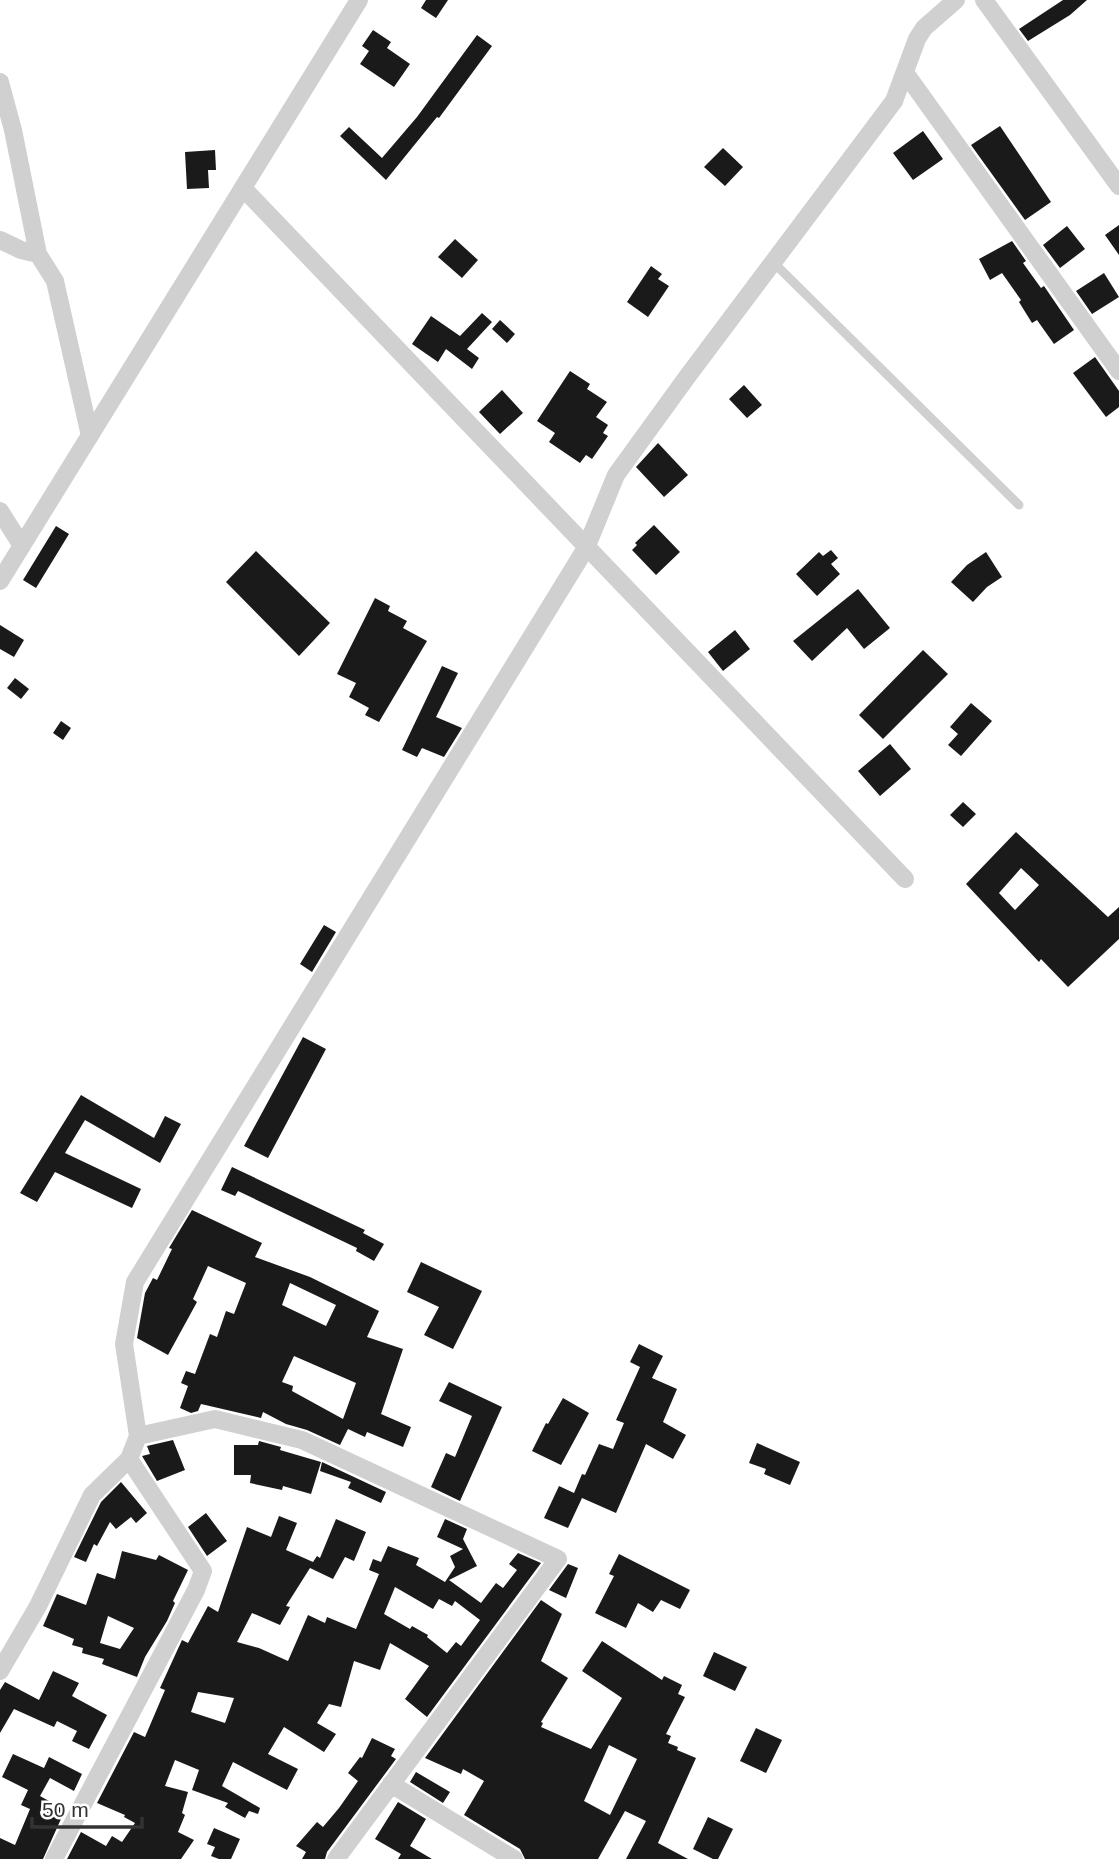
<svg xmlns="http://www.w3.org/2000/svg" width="1119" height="1859" font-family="Helvetica,sans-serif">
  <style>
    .building { fill: #1a1a1a; fill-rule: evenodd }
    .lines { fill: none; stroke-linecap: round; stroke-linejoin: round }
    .lane { stroke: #d0d0d0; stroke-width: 9 }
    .street { stroke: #d0d0d0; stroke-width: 18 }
  </style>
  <rect width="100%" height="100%" fill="#fff"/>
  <path class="building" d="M426 0H448L436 18 421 8Z
    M1063 0H1087L1070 15 1028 41 1019 29Z
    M373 30 391 42 387 48 410 64 394 87 360 64 369 51 362 46Z
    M477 35 492 46 439 118 437 117 386 180 340 136 349 127 382 158 417 117Z
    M1000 126 1051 202 1025 220 971 145Z
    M923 131 943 159 913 180 893 153Z
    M723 148 743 167 725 186 704 167Z
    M215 150 216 170H208L209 188 187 189 185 152Z
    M1119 225V255L1105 235Z
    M1067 226 1085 249 1060 268 1043 245Z
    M455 239 478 260 462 278 438 257Z
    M1012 241 1026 261 1023 263 1041 288 1044 286 1074 330 1054 344 1037 320 1032 323 1019 302 1021 300 1002 273 990 280 979 259Z
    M651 266 662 274 658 279 669 286 648 317 627 302Z
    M1104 273 1119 297 1092 314 1076 291Z
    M482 313 492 322 467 349 479 358 472 369 446 349 438 362 412 344 431 316 460 336Z
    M500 320 515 334 507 343 492 329Z
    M1095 357 1119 391V407L1106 417 1073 373Z
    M570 371 590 384 587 389 607 402 596 417 608 425 603 433 608 436 592 459 586 455 580 463 549 442 555 433 537 421Z
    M744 385 762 405 747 418 729 399Z
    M502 390 523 413 500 434 479 412Z
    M658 443 688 475 664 497 636 467Z
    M654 525 680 552 656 575 632 550 637 545 635 543Z
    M56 526 69 534 36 588 23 580Z
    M831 550 838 558 831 564 840 574 817 596 796 574 819 552 823 556Z
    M256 551 330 623 299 656 226 582Z
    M986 552 1002 577 987 587 973 602 951 582 967 565Z
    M858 589 890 628 864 649 847 628 812 661 793 641Z
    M375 598 390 606 388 611 407 621 403 628 427 641 379 722 365 715 369 708 349 697 356 683 337 674Z
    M0 625 24 640 14 657 0 649Z
    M735 630 750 649 723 671 708 652Z
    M923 650 948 674 883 739 859 715Z
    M442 666 458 673 436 717 462 728 444 757 422 748 417 757 402 750Z
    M15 678 29 689 21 699 7 688Z
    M971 703 992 721 961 756 948 745 958 734 950 727Z
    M61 721 71 728 63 740 53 733Z
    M890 744 911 769 880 796 858 771Z
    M963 802 976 814 963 827 950 815Z
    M1016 832 1108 917 1119 907V939L1068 987 1041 959 1039 962 966 884ZM1021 868 1039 885 1015 910 999 893Z
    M324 925 336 932 312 972 300 964Z
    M303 1037 326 1049 268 1158 244 1146Z
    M81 1095 154 1138 165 1116 181 1124 160 1163 85 1120 65 1153 141 1189 132 1208 55 1172 37 1202 20 1193Z
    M232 1167 365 1230 363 1233 384 1244 374 1261 356 1251 357 1248 238 1191 235 1196 221 1190Z
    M192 1210 262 1243 255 1257 310 1277 379 1311 367 1337 403 1349 381 1414 411 1427 403 1447 367 1432 365 1437 348 1429 340 1445 307 1430 286 1424 263 1412 261 1418 201 1404 198 1411 191 1413 180 1408 188 1386 181 1383 186 1371 195 1374 210 1334 217 1337 226 1311 234 1314 246 1283 208 1266 193 1299 197 1302 168 1355 137 1338 145 1293 153 1278 157 1280 172 1249 169 1248ZM290 1283 336 1305 326 1326 282 1305ZM294 1356 356 1383 343 1419 292 1391 293 1386 282 1382Z
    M421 1262 482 1291 453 1349 424 1335 439 1307 407 1292Z
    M639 1344 663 1356 652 1378 677 1389 663 1422 686 1435 673 1459 646 1444 616 1513 582 1498 568 1528 544 1518 559 1486 574 1493 582 1474 585 1475 599 1444 613 1449 624 1423 616 1420 640 1367 630 1362Z
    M449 1382 502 1407 460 1501 431 1487 446 1453 455 1457 472 1416 439 1401Z
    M563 1398 589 1413 561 1465 532 1451 546 1423 548 1424Z
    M173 1440 185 1470 157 1481 142 1456 150 1454 147 1446Z
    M259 1441 281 1447 280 1450 321 1462 311 1494 283 1486 282 1490 250 1483 251 1475H234V1445H258Z
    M757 1443 800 1462 790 1485 764 1474 766 1469 749 1463Z
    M322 1462 386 1492 381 1503 348 1488 351 1482 320 1471Z
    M121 1482 147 1513 136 1523 131 1517 116 1529 110 1522 97 1546 94 1544 86 1562 74 1557 101 1502Z
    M206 1513 227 1541 207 1556 188 1527Z
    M279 1516 297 1523 286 1550 313 1562 317 1556 320 1558 336 1519 366 1532 354 1561 345 1557 333 1579 310 1568 286 1606 290 1607 280 1625 252 1613 237 1642 259 1648 288 1661 308 1615 325 1623 327 1617 356 1629 379 1574 369 1570 373 1559 381 1562 388 1546 419 1558 416 1565 445 1582 455 1567 450 1556 463 1549 437 1537 445 1519 467 1529 463 1539 477 1566 449 1580 481 1603 496 1583 503 1588 517 1570 509 1564 518 1553 541 1563 427 1717 405 1699 429 1666 390 1643 380 1670 354 1661 341 1707 329 1704 317 1723 336 1734 324 1752 284 1727 268 1754 298 1769 287 1790 233 1762 222 1786 260 1808 258 1814 249 1811 245 1818 225 1807 228 1803 192 1790 199 1770 175 1760 165 1786 188 1792 182 1813 185 1815 178 1832 194 1840 181 1859H67L81 1832 106 1846 112 1836 122 1842 135 1823 124 1817 125 1815 97 1803 134 1732 145 1737 165 1690 160 1688 182 1640 188 1643 208 1606 218 1612 247 1527 271 1537ZM395 1587 433 1609 439 1599 452 1606 455 1601 480 1620 461 1646 456 1642 447 1653 427 1637 428 1635 412 1626 410 1629 384 1614ZM198 1692 234 1698 225 1723 191 1712Z
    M122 1551 156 1560 159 1555 188 1570 173 1601 175 1603 167 1621 145 1657 137 1677 102 1664 104 1659 82 1653 83 1648 72 1645 74 1639 43 1626 57 1594 86 1605 97 1573 115 1579ZM108 1616 134 1628 120 1649 100 1643Z
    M619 1554 690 1590 680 1609 661 1600 653 1612 638 1603 626 1628 595 1613 614 1576 609 1574Z
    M568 1564 578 1568 566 1598 549 1590Z
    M541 1600 562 1614 541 1661 568 1678 541 1722 543 1723 541 1727 591 1749 622 1698 582 1671 602 1641 662 1680 664 1676 682 1685 678 1694 685 1697 666 1734 671 1736 668 1743 678 1747 677 1750 696 1758 658 1843 688 1859H626L646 1821 625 1811 598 1859H525L520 1849 464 1815 484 1781 463 1769 461 1774 425 1758ZM609 1745 637 1759 610 1815 584 1801Z
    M714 1652 747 1667 735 1691 703 1676Z
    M53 1671 79 1683 72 1696 107 1715 89 1749 72 1741 77 1731 57 1721 54 1727 14 1709 0 1733V1690L5 1682 39 1700Z
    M756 1728 782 1740 766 1773 740 1761Z
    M372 1738 395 1749 391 1756 396 1759 327 1852 325 1859H302L306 1852 296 1846 317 1822 323 1827 339 1808 358 1781 348 1773 360 1757 362 1758Z
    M13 1754 44 1768 49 1757 82 1774 74 1791 50 1778 40 1796 65 1810 43 1859H0V1838L15 1845 30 1809 21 1805 28 1790 2 1777Z
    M416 1772 450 1792 443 1803 410 1782Z
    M398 1802 426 1819 410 1846 432 1859H398L401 1854 375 1839Z
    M708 1817 733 1829 718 1859H713L693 1849Z
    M214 1828 240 1839 231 1859H219L211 1856 215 1847 207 1844Z"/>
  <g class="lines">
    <path class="lane" d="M774 263 1019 505"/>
    <path class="street" d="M984 0 1119 186
      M906 74 1119 371
      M0 82 13 130 38 254 55 281 90 436
      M243 188 905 879
      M0 240 21 250 38 254
      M0 511 22 546
      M0 581 359 0
      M138 1436 215 1419 302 1440 558 1559 336 1859
      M0 1671 38 1606 92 1495 129 1459 138 1436 124 1344 135 1282 586 548 616 475 687 377 894 101 917 39 924 28 956 0
      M391 1784 514 1859
      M54 1859 196 1590 203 1571 129 1459"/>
  </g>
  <path d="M32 1817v10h110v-10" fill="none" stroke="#333333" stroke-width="3.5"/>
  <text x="42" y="1817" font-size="21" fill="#333333" stroke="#ffffff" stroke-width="5" paint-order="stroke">50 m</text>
</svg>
